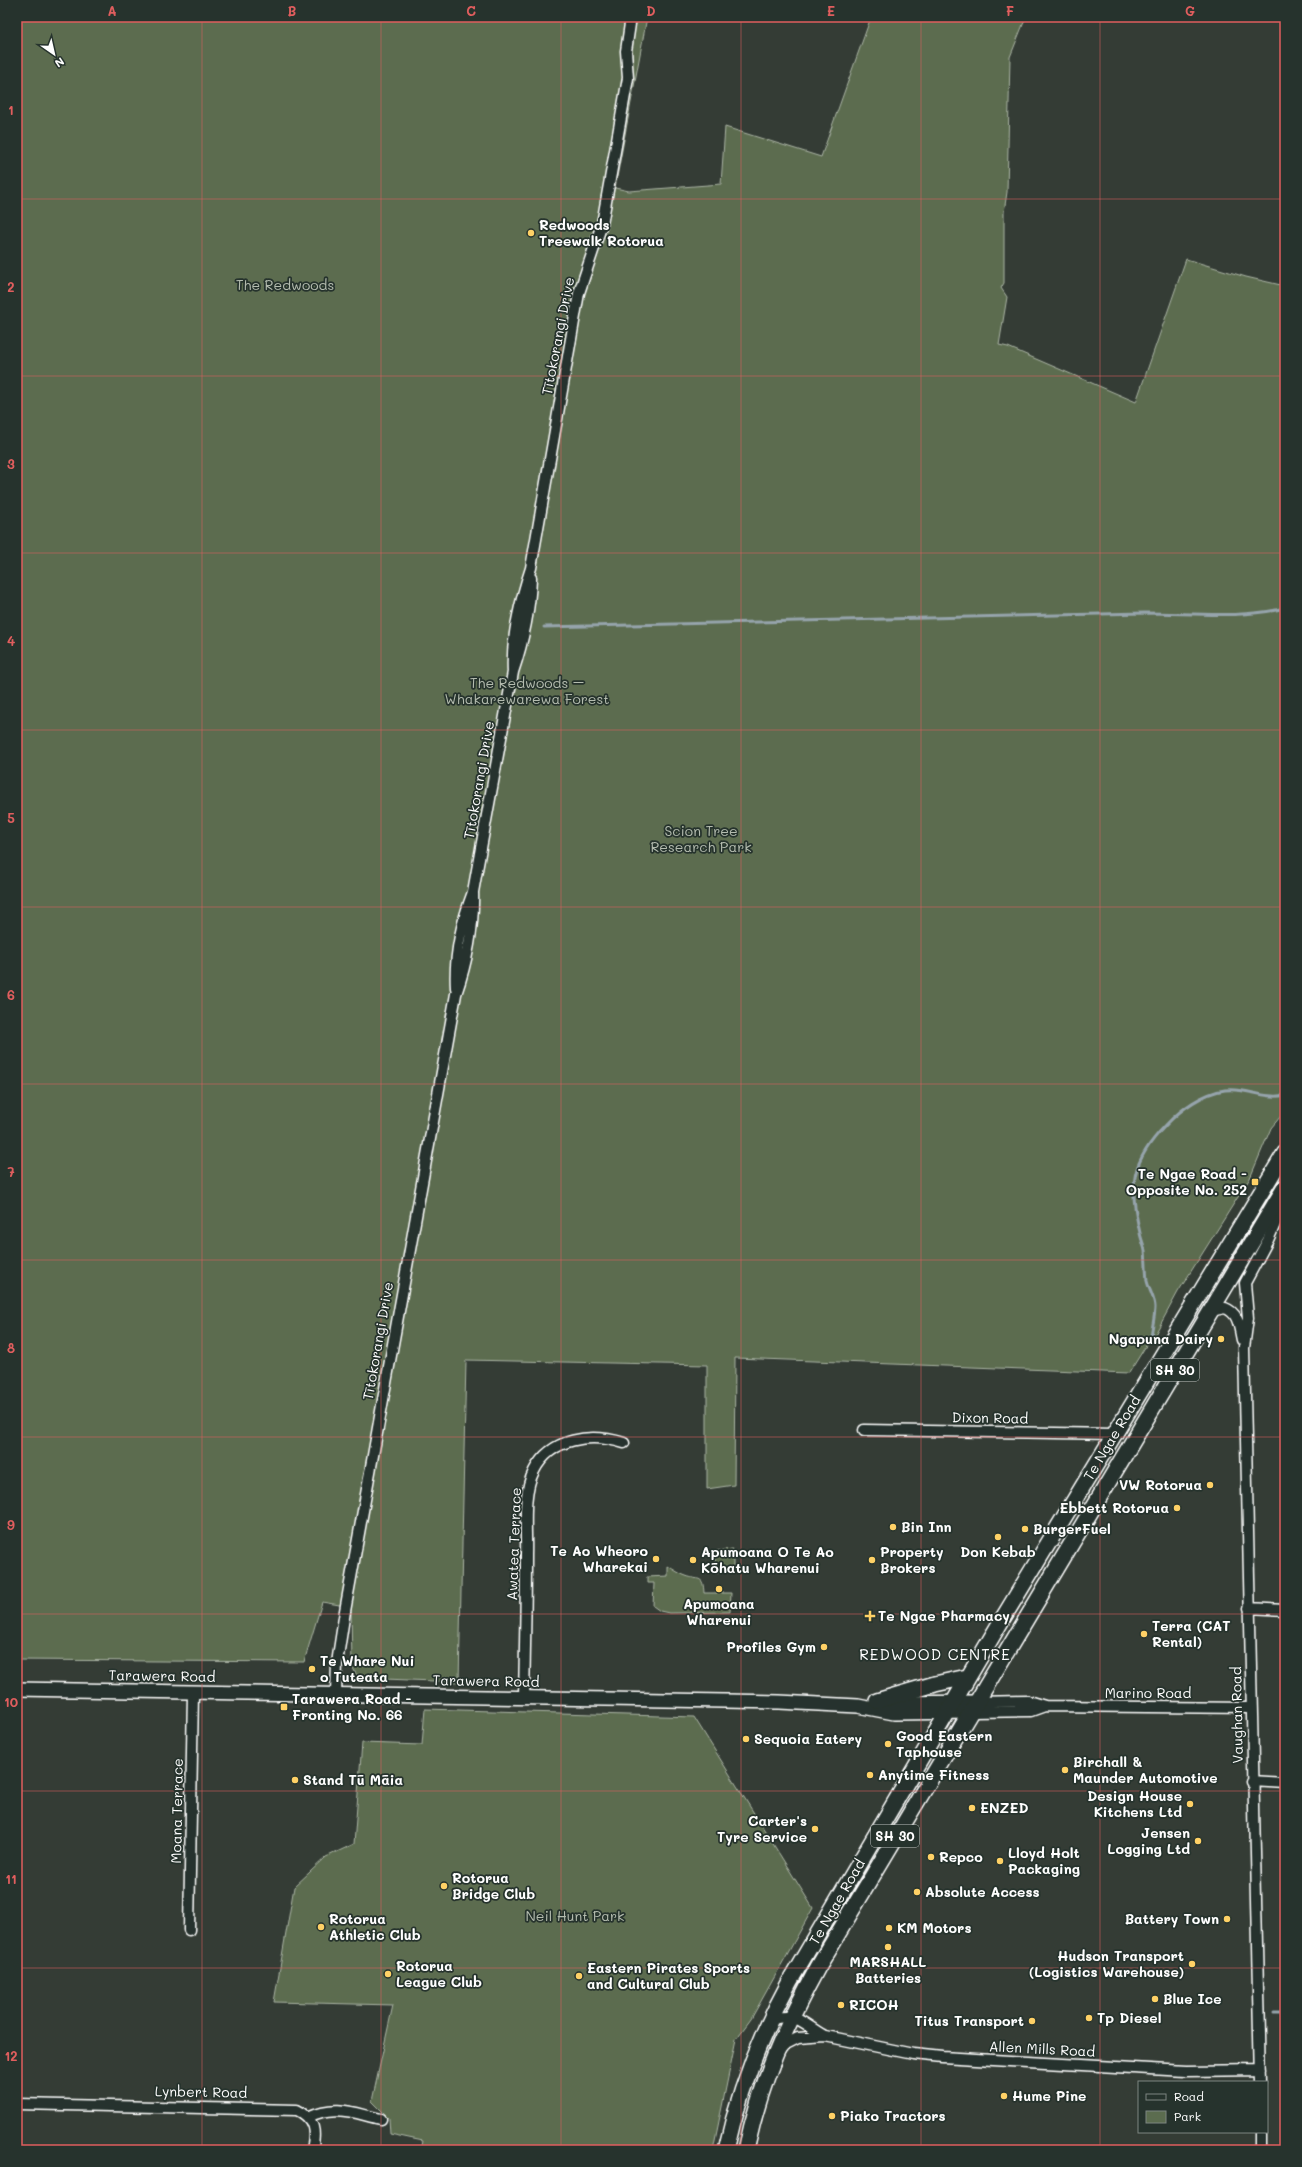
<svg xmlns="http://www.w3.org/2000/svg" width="1302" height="2167" font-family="Mali,sans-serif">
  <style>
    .green { fill: #5b6c4f; stroke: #adb6a7 }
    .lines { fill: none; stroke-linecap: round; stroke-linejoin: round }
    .stream { stroke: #96a4ac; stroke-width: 3 }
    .minor-casing { stroke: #fff; stroke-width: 13 }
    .major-casing { stroke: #fff; stroke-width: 16 }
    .highway-casing { stroke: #fff; stroke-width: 18 }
    .minor { stroke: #26332d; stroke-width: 10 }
    .major { stroke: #26332d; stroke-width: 13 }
    .highway { stroke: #26332d; stroke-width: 15 }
    .grid { fill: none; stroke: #e05e5e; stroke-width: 1; stroke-opacity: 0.55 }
    .poi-dot { fill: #ffd166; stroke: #26332d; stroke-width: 1.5 }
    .labels { text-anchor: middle; stroke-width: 3.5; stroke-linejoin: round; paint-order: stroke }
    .shield { fill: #26332d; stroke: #bec2c0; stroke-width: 1 }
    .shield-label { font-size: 13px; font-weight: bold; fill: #fff }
    .poi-label { font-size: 14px; font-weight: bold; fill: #fff; stroke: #26332d; text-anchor: start }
    .park-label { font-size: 14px; fill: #b5bdb0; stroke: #26332d }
    .street-label { font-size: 14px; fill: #fff; stroke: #26332d }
    .neighbourhood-label { font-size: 15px; letter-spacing: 1px; fill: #fff; stroke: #26332d }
    .neatline { fill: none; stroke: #e05e5e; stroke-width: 1.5 }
    .grid-label { font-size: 13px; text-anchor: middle; font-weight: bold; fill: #e05e5e }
  </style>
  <rect width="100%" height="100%" fill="#343c35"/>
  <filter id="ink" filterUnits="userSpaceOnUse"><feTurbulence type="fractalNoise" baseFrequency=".025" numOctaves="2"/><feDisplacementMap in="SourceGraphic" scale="8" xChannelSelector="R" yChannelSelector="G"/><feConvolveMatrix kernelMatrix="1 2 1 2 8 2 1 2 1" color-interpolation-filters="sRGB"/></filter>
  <g filter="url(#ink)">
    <path class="green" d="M17 17H647L615 188 629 191 721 184 725 127 821 157 871 17H1026L1010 57 1007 192 1004 212V283L1001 288 1007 297 999 345 1008 347 1136 402 1186 259 1246 277 1285 286V1111L1271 1128 1250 1178 1178 1292 1153 1338 1147 1344 1129 1373 735 1358 734 1485 707 1489V1365L466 1360 459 1682 360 1678 356 1674 352 1666 351 1607 322 1602 304 1662 17 1660Z
      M733 1549V1572L715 1573V1551Z
      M668 1566C674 1570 680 1574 686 1576 700 1581 703 1575 704 1593H731L730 1612 669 1613 660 1611 653 1606 654 1583H647V1577L668 1576Z
      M425 1709 694 1717 813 1908 751 2019 736 2039 713 2150H421L423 2141 390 2134 389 2118 372 2101 393 2005 274 2002 294 1887 326 1857 354 1844 362 1743 422 1745Z"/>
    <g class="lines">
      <path class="stream" d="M544 627 1145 613C1191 613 1241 619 1285 608
        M1151 1337C1152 1327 1155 1317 1155 1307 1155 1299 1149 1290 1147 1281 1146 1271 1146 1261 1145 1251 1144 1245 1141 1239 1140 1233 1129 1185 1130 1162 1166 1125 1181 1109 1203 1093 1225 1090 1245 1087 1265 1100 1285 1095
        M1273 2013H1285"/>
      <g class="minor-casing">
        <path id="minor" d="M513 672C511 637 520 601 531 568L579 293 602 224 628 78 626 51 631 17
          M456 988C454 956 462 921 473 892L513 672C523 642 530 609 531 578
          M1210 1311 1225 1308C1239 1313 1239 1327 1242 1340
          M864 1430 1114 1434
          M1249 1608 1285 1610
          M336 1693 337 1663 345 1611 456 994C467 962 474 926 473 892
          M524 1698C525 1650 526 1602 526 1555 527 1529 522 1494 534 1471 551 1437 591 1433 624 1443
          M977 1702 1028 1701 1045 1706 1250 1708
          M972 1712 1031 1711 1045 1706
          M1252 1781 1285 1783
          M189 1930 193 1693
          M770 2020C796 2011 802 2023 823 2035
          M779 2051 784 2045 798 2038 825 2036 913 2054 942 2057 1185 2071 1260 2070
          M1260 2082 1244 1348 1248 1318 1245 1283 1268 1240 1278 1217 1280 1201
          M17 2104 297 2110C315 2118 316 2132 312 2150
          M308 2117C336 2104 353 2113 381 2119
          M1261 2132V2150"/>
      </g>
      <g class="major-casing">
        <path id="major" d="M17 1689 779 1702 858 1706 894 1713 972 1712
          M880 1701 895 1703 977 1702"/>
      </g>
      <g class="highway-casing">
        <path id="highway" d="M877 1701 935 1684 967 1677
          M726 2150C739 2091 761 2034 790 1981L1003 1618 1285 1153
          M746 2150C761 2081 784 2029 818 1967L1285 1187"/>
      </g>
      <use href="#minor" class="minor"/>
      <use href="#major" class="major"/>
      <use href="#highway" class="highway"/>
    </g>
  </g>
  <path class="grid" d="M202 17V2150M381 17V2150M561 17V2150M741 17V2150M921 17V2150M1100 17V2150M17 199H1285M17 376H1285M17 553H1285M17 730H1285M17 907H1285M17 1084H1285M17 1260H1285M17 1437H1285M17 1614H1285M17 1791H1285M17 1968H1285"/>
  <g class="poi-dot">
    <circle cx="531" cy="233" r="4"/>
    <rect x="1251" y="1178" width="8" height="8" rx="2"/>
    <circle cx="1221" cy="1339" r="4"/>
    <circle cx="1210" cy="1485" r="4"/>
    <circle cx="1177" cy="1508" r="4"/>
    <circle cx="893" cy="1527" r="4"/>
    <circle cx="1025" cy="1529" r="4"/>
    <circle cx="998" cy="1537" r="4"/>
    <circle cx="656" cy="1559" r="4"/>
    <circle cx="693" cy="1560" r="4"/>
    <circle cx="872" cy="1560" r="4"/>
    <circle cx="719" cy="1589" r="4"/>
    <path d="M868 1610h4v4h4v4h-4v4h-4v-4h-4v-4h4z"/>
    <circle cx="1144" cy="1634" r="4"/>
    <circle cx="824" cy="1647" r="4"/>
    <circle cx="312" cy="1669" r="4"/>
    <rect x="280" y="1703" width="8" height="8" rx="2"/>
    <circle cx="746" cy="1739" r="4"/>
    <circle cx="888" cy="1744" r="4"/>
    <circle cx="1065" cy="1770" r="4"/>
    <circle cx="870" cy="1775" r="4"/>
    <circle cx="295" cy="1780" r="4"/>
    <circle cx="1190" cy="1804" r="4"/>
    <circle cx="972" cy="1808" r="4"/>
    <circle cx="815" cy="1829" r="4"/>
    <circle cx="1198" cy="1841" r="4"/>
    <circle cx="931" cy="1857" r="4"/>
    <circle cx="1000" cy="1861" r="4"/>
    <circle cx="444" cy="1886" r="4"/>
    <circle cx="917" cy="1892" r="4"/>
    <circle cx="1227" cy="1919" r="4"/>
    <circle cx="321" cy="1927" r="4"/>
    <circle cx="889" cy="1928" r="4"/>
    <circle cx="888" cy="1947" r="4"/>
    <circle cx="1192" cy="1964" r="4"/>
    <circle cx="388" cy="1974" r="4"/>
    <circle cx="579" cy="1976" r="4"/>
    <circle cx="1155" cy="1999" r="4"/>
    <circle cx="841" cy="2005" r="4"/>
    <circle cx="1089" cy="2018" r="4"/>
    <circle cx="1032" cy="2021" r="4"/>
    <circle cx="1004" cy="2096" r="4"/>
    <circle cx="832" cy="2116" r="4"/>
  </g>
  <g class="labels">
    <g class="shield">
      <rect x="1151" y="1359" width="48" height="22" rx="3"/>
      <rect x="871" y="1825" width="48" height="22" rx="3"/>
    </g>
    <g class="shield-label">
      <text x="1175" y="1375">SH 30</text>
      <text x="895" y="1841">SH 30</text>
    </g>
    <g class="poi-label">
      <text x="539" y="230">Redwoods<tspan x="539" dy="16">Treewalk Rotorua</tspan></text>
      <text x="1247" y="1179" text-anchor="end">Te Ngae Road -<tspan x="1247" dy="16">Opposite No. 252</tspan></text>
      <text x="1213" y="1344" text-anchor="end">Ngapuna Dairy</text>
      <text x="1202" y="1490" text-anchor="end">VW Rotorua</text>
      <text x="1169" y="1513" text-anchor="end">Ebbett Rotorua</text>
      <text x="901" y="1532">Bin Inn</text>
      <text x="1033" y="1534">BurgerFuel</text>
      <text x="648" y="1556" text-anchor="end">Te Ao Wheoro<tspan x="648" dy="16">Wharekai</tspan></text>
      <text x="701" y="1557">Apumoana O Te Ao<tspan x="701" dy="16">Kōhatu Wharenui</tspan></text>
      <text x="880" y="1557">Property<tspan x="880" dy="16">Brokers</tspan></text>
      <text x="998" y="1557" text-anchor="middle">Don Kebab</text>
      <text x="719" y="1609" text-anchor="middle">Apumoana<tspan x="719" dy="16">Wharenui</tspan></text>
      <text x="878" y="1621">Te Ngae Pharmacy</text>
      <text x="1152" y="1631">Terra (CAT<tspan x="1152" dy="16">Rental)</tspan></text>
      <text x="816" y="1652" text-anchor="end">Profiles Gym</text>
      <text x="320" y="1666">Te Whare Nui<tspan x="320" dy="16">o Tuteata</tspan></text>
      <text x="292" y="1704">Tarawera Road -<tspan x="292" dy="16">Fronting No. 66</tspan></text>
      <text x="896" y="1741">Good Eastern<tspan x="896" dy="16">Taphouse</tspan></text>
      <text x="754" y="1744">Sequoia Eatery</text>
      <text x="1073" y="1767">Birchall &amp;<tspan x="1073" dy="16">Maunder Automotive</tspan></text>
      <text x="878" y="1780">Anytime Fitness</text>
      <text x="303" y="1785">Stand Tū Māia</text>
      <text x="1182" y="1801" text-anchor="end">Design House<tspan x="1182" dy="16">Kitchens Ltd</tspan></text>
      <text x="980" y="1813">ENZED</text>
      <text x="807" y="1826" text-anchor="end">Carter's<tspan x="807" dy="16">Tyre Service</tspan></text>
      <text x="1190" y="1838" text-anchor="end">Jensen<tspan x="1190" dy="16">Logging Ltd</tspan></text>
      <text x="1008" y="1858">Lloyd Holt<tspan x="1008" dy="16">Packaging</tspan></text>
      <text x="939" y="1862">Repco</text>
      <text x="452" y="1883">Rotorua<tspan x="452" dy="16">Bridge Club</tspan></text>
      <text x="925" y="1897">Absolute Access</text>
      <text x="329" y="1924">Rotorua<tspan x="329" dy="16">Athletic Club</tspan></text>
      <text x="1219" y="1924" text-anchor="end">Battery Town</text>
      <text x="897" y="1933">KM Motors</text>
      <text x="1184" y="1961" text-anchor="end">Hudson Transport<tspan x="1184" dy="16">(Logistics Warehouse)</tspan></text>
      <text x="888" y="1967" text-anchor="middle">MARSHALL<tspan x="888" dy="16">Batteries</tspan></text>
      <text x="396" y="1971">Rotorua<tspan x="396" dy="16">League Club</tspan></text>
      <text x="587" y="1973">Eastern Pirates Sports<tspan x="587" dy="16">and Cultural Club</tspan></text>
      <text x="1163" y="2004">Blue Ice</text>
      <text x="849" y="2010">RICOH</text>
      <text x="1097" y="2023">Tp Diesel</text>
      <text x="1024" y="2026" text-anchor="end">Titus Transport</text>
      <text x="1012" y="2101">Hume Pine</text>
      <text x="840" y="2121">Piako Tractors</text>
    </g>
    <g class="park-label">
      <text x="285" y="290">The Redwoods</text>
      <text x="527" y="688">The Redwoods –<tspan x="527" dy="16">Whakarewarewa Forest</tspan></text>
      <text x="701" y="836">Scion Tree<tspan x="701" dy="16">Research Park</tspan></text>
      <text x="575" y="1921">Neil Hunt Park</text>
    </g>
    <g class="street-label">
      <text transform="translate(558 336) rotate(-79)" y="5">Tītokorangi Drive</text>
      <text transform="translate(479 780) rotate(-80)" y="5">Tītokorangi Drive</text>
      <text transform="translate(378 1341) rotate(-80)" y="5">Tītokorangi Drive</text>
      <text transform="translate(990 1418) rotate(1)" y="5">Dixon Road</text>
      <text transform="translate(1112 1438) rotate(-59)" y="5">Te Ngae Road</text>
      <text transform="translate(514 1544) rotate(-88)" y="5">Awatea Terrace</text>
      <text transform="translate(162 1676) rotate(1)" y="5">Tarawera Road</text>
      <text transform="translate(486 1681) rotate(1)" y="5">Tarawera Road</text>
      <text x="1148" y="1698">Marino Road</text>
      <text transform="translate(1237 1715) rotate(-91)" y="5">Vaughan Road</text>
      <text transform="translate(177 1811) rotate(-89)" y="5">Moana Terrace</text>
      <text transform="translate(837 1902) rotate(-60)" y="5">Te Ngae Road</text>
      <text transform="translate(1042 2049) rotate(3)" y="5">Allen Mills Road</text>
      <text transform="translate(201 2092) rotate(1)" y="5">Lynbert Road</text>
    </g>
    <g class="neighbourhood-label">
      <text x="935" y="1660">REDWOOD CENTRE</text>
    </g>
  </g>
  <rect width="1302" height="2167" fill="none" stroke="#26332d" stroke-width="44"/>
  <rect x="1138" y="2081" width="130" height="52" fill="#26332d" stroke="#7d8581"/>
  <rect x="1146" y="2094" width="20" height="6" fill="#26332d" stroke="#7d8581"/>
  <text x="1174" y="2101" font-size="12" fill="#ffffff">Road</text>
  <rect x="1146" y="2111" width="20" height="12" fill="#5b6c4f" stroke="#7d8581"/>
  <text x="1174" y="2121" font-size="12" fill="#ffffff">Park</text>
  <g transform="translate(54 54) rotate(146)" stroke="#26332d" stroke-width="3" paint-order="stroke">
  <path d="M0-3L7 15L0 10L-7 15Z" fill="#ffffff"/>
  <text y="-6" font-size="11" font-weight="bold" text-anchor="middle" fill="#ffffff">N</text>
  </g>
  <rect x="22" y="22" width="1258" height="2123" class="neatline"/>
  <g class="grid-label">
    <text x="112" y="16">A</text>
    <text x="292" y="16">B</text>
    <text x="471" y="16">C</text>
    <text x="651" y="16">D</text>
    <text x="831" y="16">E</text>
    <text x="1010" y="16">F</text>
    <text x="1190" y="16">G</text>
    <text x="11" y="115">1</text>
    <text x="11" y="292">2</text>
    <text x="11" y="469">3</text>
    <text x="11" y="646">4</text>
    <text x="11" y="823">5</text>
    <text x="11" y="1000">6</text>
    <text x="11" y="1177">7</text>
    <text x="11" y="1353">8</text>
    <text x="11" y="1530">9</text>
    <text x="11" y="1707">10</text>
    <text x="11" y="1884">11</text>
    <text x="11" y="2061">12</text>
  </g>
</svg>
